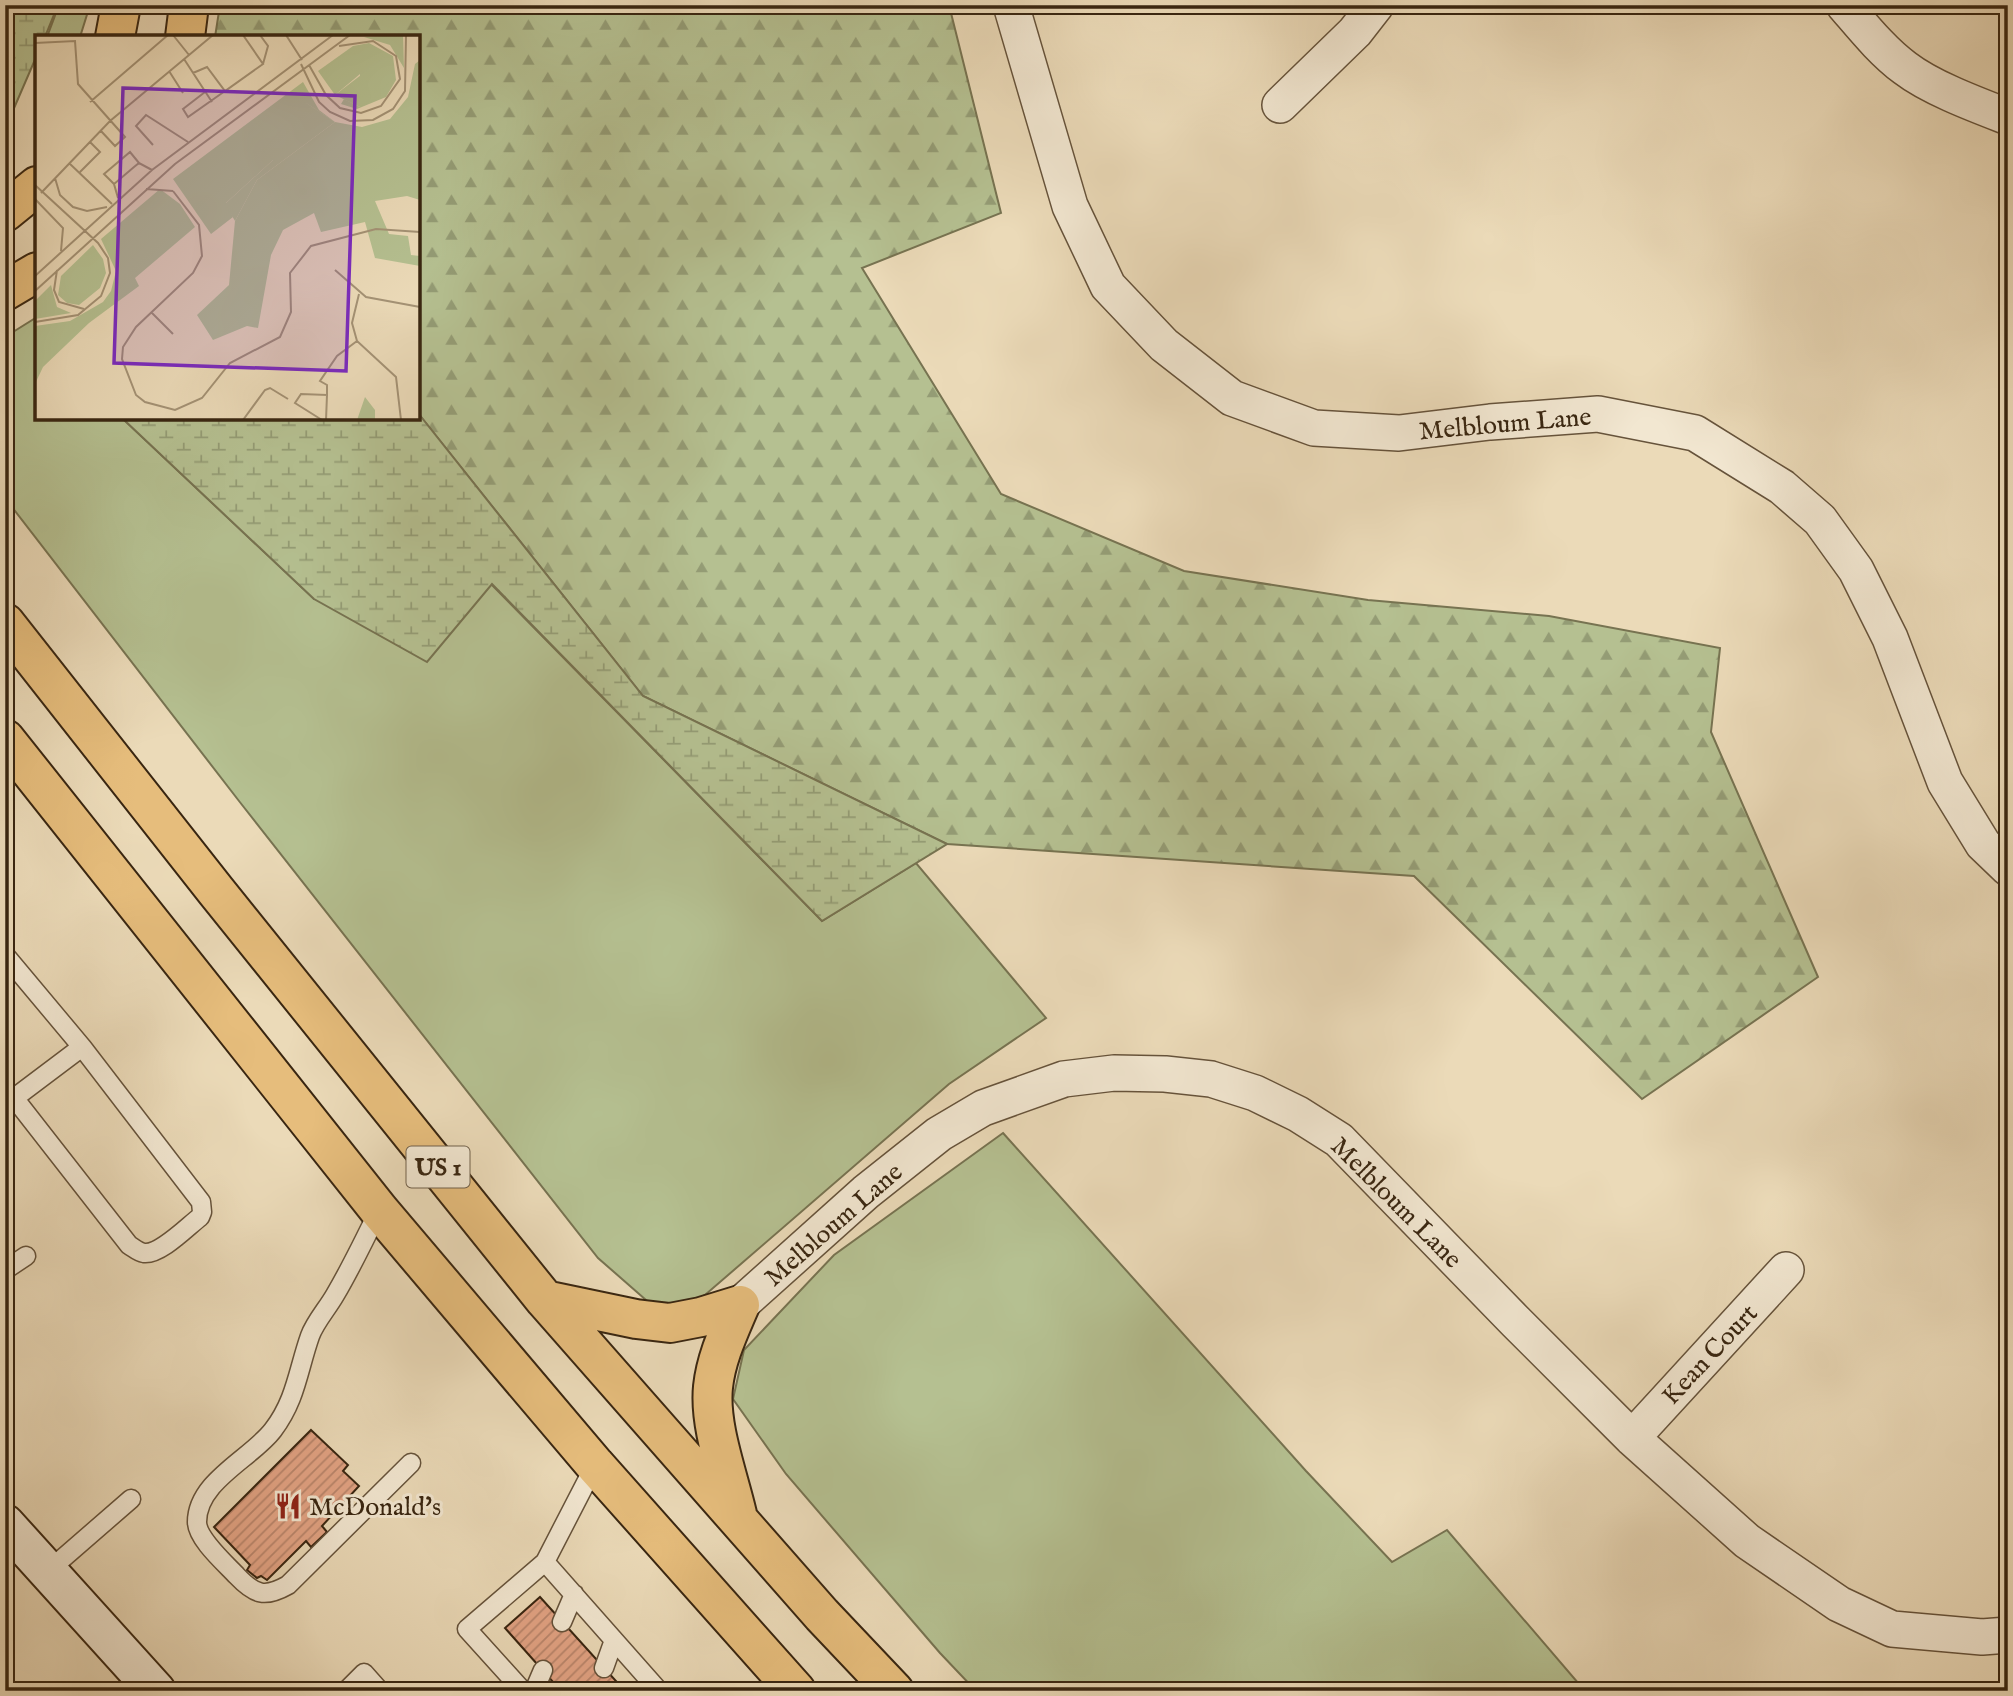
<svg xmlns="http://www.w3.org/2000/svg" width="2013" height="1696" font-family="'IM FELL English',serif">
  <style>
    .green { fill: #b5c091; stroke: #777351; stroke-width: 2 }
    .forest { fill: url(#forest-firs); stroke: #777351; stroke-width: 2 }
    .wetland { fill: url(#wetland-marsh); stroke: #777351; stroke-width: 2 }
    .building { fill: url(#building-hatch); stroke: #392611; stroke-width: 2 }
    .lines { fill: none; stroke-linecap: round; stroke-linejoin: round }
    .lane-casing { stroke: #66533b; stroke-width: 21 }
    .street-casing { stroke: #66533b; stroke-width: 38 }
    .secondary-casing { stroke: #392611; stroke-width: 42 }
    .highway-casing { stroke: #392611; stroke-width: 42 }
    .lane { stroke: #f2e7d1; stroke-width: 18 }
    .street { stroke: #f2e7d1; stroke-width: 35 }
    .secondary { stroke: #f2e7d1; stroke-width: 38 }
    .highway { stroke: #e6bd7c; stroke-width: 38 }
    .labels { text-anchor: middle; stroke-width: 6; stroke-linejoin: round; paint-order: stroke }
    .shield { fill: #f2e7d1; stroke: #70604b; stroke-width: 2 }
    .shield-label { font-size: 24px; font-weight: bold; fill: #392611 }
    .street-label { font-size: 26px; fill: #392611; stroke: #f2e7d1 }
    .poi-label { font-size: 26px; fill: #392611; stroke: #f2e7d1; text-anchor: start }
    .inset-road { fill: none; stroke: #a49275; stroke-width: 2 }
    .view { fill: #7b2cbf; fill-opacity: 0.15; stroke: #7b2cbf; stroke-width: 3.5 }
    .inset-edge { fill: none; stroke: #392611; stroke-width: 3.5 }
  </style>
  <defs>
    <pattern id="forest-firs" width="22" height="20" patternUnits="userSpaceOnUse" patternTransform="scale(1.75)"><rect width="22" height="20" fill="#b5c091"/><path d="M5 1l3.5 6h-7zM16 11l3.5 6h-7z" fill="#949c75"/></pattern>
    <pattern id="wetland-marsh" width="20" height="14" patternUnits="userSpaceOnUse" patternTransform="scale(1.75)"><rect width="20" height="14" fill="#b5c091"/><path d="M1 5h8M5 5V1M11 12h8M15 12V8" fill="none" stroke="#949c75"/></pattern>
    <pattern id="building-hatch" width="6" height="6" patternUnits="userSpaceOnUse" patternTransform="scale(1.75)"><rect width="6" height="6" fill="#e2a384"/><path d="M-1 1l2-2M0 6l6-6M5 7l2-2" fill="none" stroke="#b8856b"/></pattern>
  </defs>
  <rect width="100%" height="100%" fill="#ebdab8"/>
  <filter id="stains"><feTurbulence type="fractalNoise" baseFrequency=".00286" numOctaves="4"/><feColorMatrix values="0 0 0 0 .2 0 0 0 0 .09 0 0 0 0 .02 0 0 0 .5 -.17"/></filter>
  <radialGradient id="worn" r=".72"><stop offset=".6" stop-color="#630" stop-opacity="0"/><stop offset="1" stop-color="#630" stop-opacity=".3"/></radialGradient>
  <path class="green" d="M59 5H90L80 37H47Z
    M37 317V418H122L314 599 491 584 822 921 916 863 1046 1018 949 1084 705 1295 679 1309 654 1307 598 1258 239 801 5 498V337Z
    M1003 1133 1306 1471 1392 1562 1447 1530 1585 1691H976L940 1653 786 1474 733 1399 744 1350 834 1255Z"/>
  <path class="forest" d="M220 5H949L1001 213 862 268 1001 494 1184 571 1368 600 1549 616 1720 648 1711 732 1818 977 1642 1099 1414 876 947 844 643 696 418 413V37H215Z"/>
  <path class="wetland" d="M5 5H58L45 37H37V55L5 129Z
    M418 413 643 696 947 844 822 921 492 584 427 662 314 599 122 418H418Z"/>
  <path class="building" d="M311 1430 348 1465 343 1471 359 1486 322 1526 327 1532 311 1547 306 1541 267 1580 261 1576 257 1578 247 1570 250 1565 214 1527Z
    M540 1597 625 1691H561L505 1628Z"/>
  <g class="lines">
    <g class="lane-casing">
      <path id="lane" d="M5 955 82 1047 201 1202 202 1212 200 1217C187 1227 160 1255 144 1253 138 1252 134 1248 129 1245L15 1099
        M5 1105 82 1047
        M379 1210C365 1239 351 1268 335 1295 327 1309 315 1322 310 1336 298 1370 296 1400 273 1430 252 1458 197 1481 197 1522 197 1539 226 1564 237 1576 255 1595 265 1598 288 1585L411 1463
        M5 1270 26 1256
        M595 1465 545 1562 659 1691
        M47 1572 131 1499
        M562 1622 574 1594
        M604 1668 614 1640
        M346 1691 364 1673 380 1691
        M523 1691 467 1629 545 1562
        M534 1691 543 1670"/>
    </g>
    <g class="street-casing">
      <path id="street" d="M1011 5 1070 206 1108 286 1164 345 1232 398 1314 428 1399 433 1490 422 1598 414 1695 433 1782 487 1820 520 1856 570 1890 638 1945 782 1983 844 2008 868
        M1844 5C1863 27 1882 51 1905 68 1931 88 1977 105 2008 117
        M1280 105 1355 32 1376 5
        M740 1305 866 1192 939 1134 983 1108 1064 1079 1114 1073 1165 1074 1211 1079 1255 1093 1298 1114 1339 1140 1516 1322 1632 1438 1747 1541 1839 1604 1892 1629 1982 1637 2008 1635
        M1632 1438 1786 1270"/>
    </g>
    <g class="secondary-casing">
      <path id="secondary" d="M5 1524 156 1691"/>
    </g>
    <g class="highway-casing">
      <path id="highway" d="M115 37 121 5
        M185 37 189 5
        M5 212 37 186
        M5 291 37 272
        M5 623 216 891 545 1300 822 1615 894 1691
        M5 739 379 1210 595 1465 796 1691
        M545 1300 636 1319 670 1323 701 1317 740 1305
        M737 1514C728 1475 709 1426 713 1387 716 1358 729 1331 740 1305"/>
    </g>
    <use href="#lane" class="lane"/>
    <use href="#street" class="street"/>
    <use href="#secondary" class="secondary"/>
    <use href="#highway" class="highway"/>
  </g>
  <defs>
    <g id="restaurant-bare" transform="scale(2.1)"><path d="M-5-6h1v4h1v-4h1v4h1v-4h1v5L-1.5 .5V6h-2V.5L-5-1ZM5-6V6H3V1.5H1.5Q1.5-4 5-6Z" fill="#8f2418" stroke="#f2e7d1" stroke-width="2.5" paint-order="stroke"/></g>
  </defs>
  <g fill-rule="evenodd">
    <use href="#restaurant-bare" x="288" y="1506"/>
  </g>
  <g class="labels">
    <rect class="shield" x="406.5" y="1146.5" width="63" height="41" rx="5"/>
    <g class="shield-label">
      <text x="438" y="1175">US 1</text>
    </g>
    <g class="street-label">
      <text transform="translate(1505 423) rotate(-5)" y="9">Melbloum Lane</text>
      <text transform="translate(1397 1202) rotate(45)" y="9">Melbloum Lane</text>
      <text transform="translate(833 1224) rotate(-41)" y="9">Melbloum Lane</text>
      <text transform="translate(1709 1354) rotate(-47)" y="9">Kean Court</text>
    </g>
    <g class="poi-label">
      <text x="309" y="1515">McDonald's</text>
    </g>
  </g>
  <g transform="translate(35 35)">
    <rect width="385" height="385" fill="#ebdab8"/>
    <path d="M368 0 369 33 355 10 329 2ZM334 8 358 21 361 45 351 62 322 74 306 69 309 64 325 72V39L300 60 283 36 318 11ZM268 47 284 75 300 87 271 68 238 125 191 168 198 182 176 199 138 144ZM125 154 145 169 160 192 100 243 104 251 54 288 8 332 0 349V291L35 286 68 267 76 256 81 236 66 204ZM58 210 68 224 71 238 65 253 44 270 32 268 23 260 26 241ZM16 250 22 272 36 278 0 284V266Z" fill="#b5c091"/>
    <path d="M385 25V165L372 161 340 166 354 199 373 201 376 220 385 221V231L340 223 330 187 286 197 279 178 248 195 236 220 223 293 212 291 178 305 162 280 194 250 200 186 222 145 300 87 327 92 355 84 373 62 380 29ZM330 362 340 375V385H322Z" fill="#b5c091"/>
    <path d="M352 20 359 39 342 64 325 72 300 60ZM270 67 300 87 222 145 200 186 190 169 238 125 228 116Z" fill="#b5c091"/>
    <path class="inset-road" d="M138 0 154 20M225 0 233 11 228 29M251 0 267 25M0 8 40 6 43 49 90 102 80 111 66 96M149 24 177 67M266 29 284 67 295 77 315 86 338 85 358 74 370 56 371 0M274 30 291 60 305 73 326 78 346 71 365 44 361 21 338 6 304 11M134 36 148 58M158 38 172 32 190 56 228 29 208 0M170 57 148 74 153 82 190 56M55 67 133 0M118 110 101 91 111 80 153 107M34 128 77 169M45 137 65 117 55 107M20 143 25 160 38 172 52 176 72 172M79 149 69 139 95 117 104 128M0 150 63 208 73 223 75 238 66 261 43 280 0 287M111 154 138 156M138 156 164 190 167 221 158 238 101 292 88 312 87 324 101 360 110 367 140 375 167 363 195 328 245 302 256 277 255 238 276 211 341 194 385 197M6 158 75 86 178 0M83 163 79 149 99 132 104 128 117 135M0 164 28 193 26 216M22 235 19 255 24 267 49 274M300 235 331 262 385 272M0 241 117 135 298 0M0 256 140 129 315 0M324 259 317 288 322 306 361 342 366 385M116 277 138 299M208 385 230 355 235 353 253 364M287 385 260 368 266 359 292 360V350L285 346 302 321 322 306M291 385 292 360"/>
    <path class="view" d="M88 53 320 61 311 336 79 328Z"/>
    <rect width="385" height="385" class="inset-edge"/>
  </g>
  <rect width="2013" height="1696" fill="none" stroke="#ebdab8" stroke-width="28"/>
  <rect x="7" y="7" width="1999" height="1682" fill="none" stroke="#392611" stroke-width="3.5"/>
  <rect x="14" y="14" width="1985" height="1668" fill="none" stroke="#392611" stroke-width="2"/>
  <rect width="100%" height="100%" filter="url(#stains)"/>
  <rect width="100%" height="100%" fill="url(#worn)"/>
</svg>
